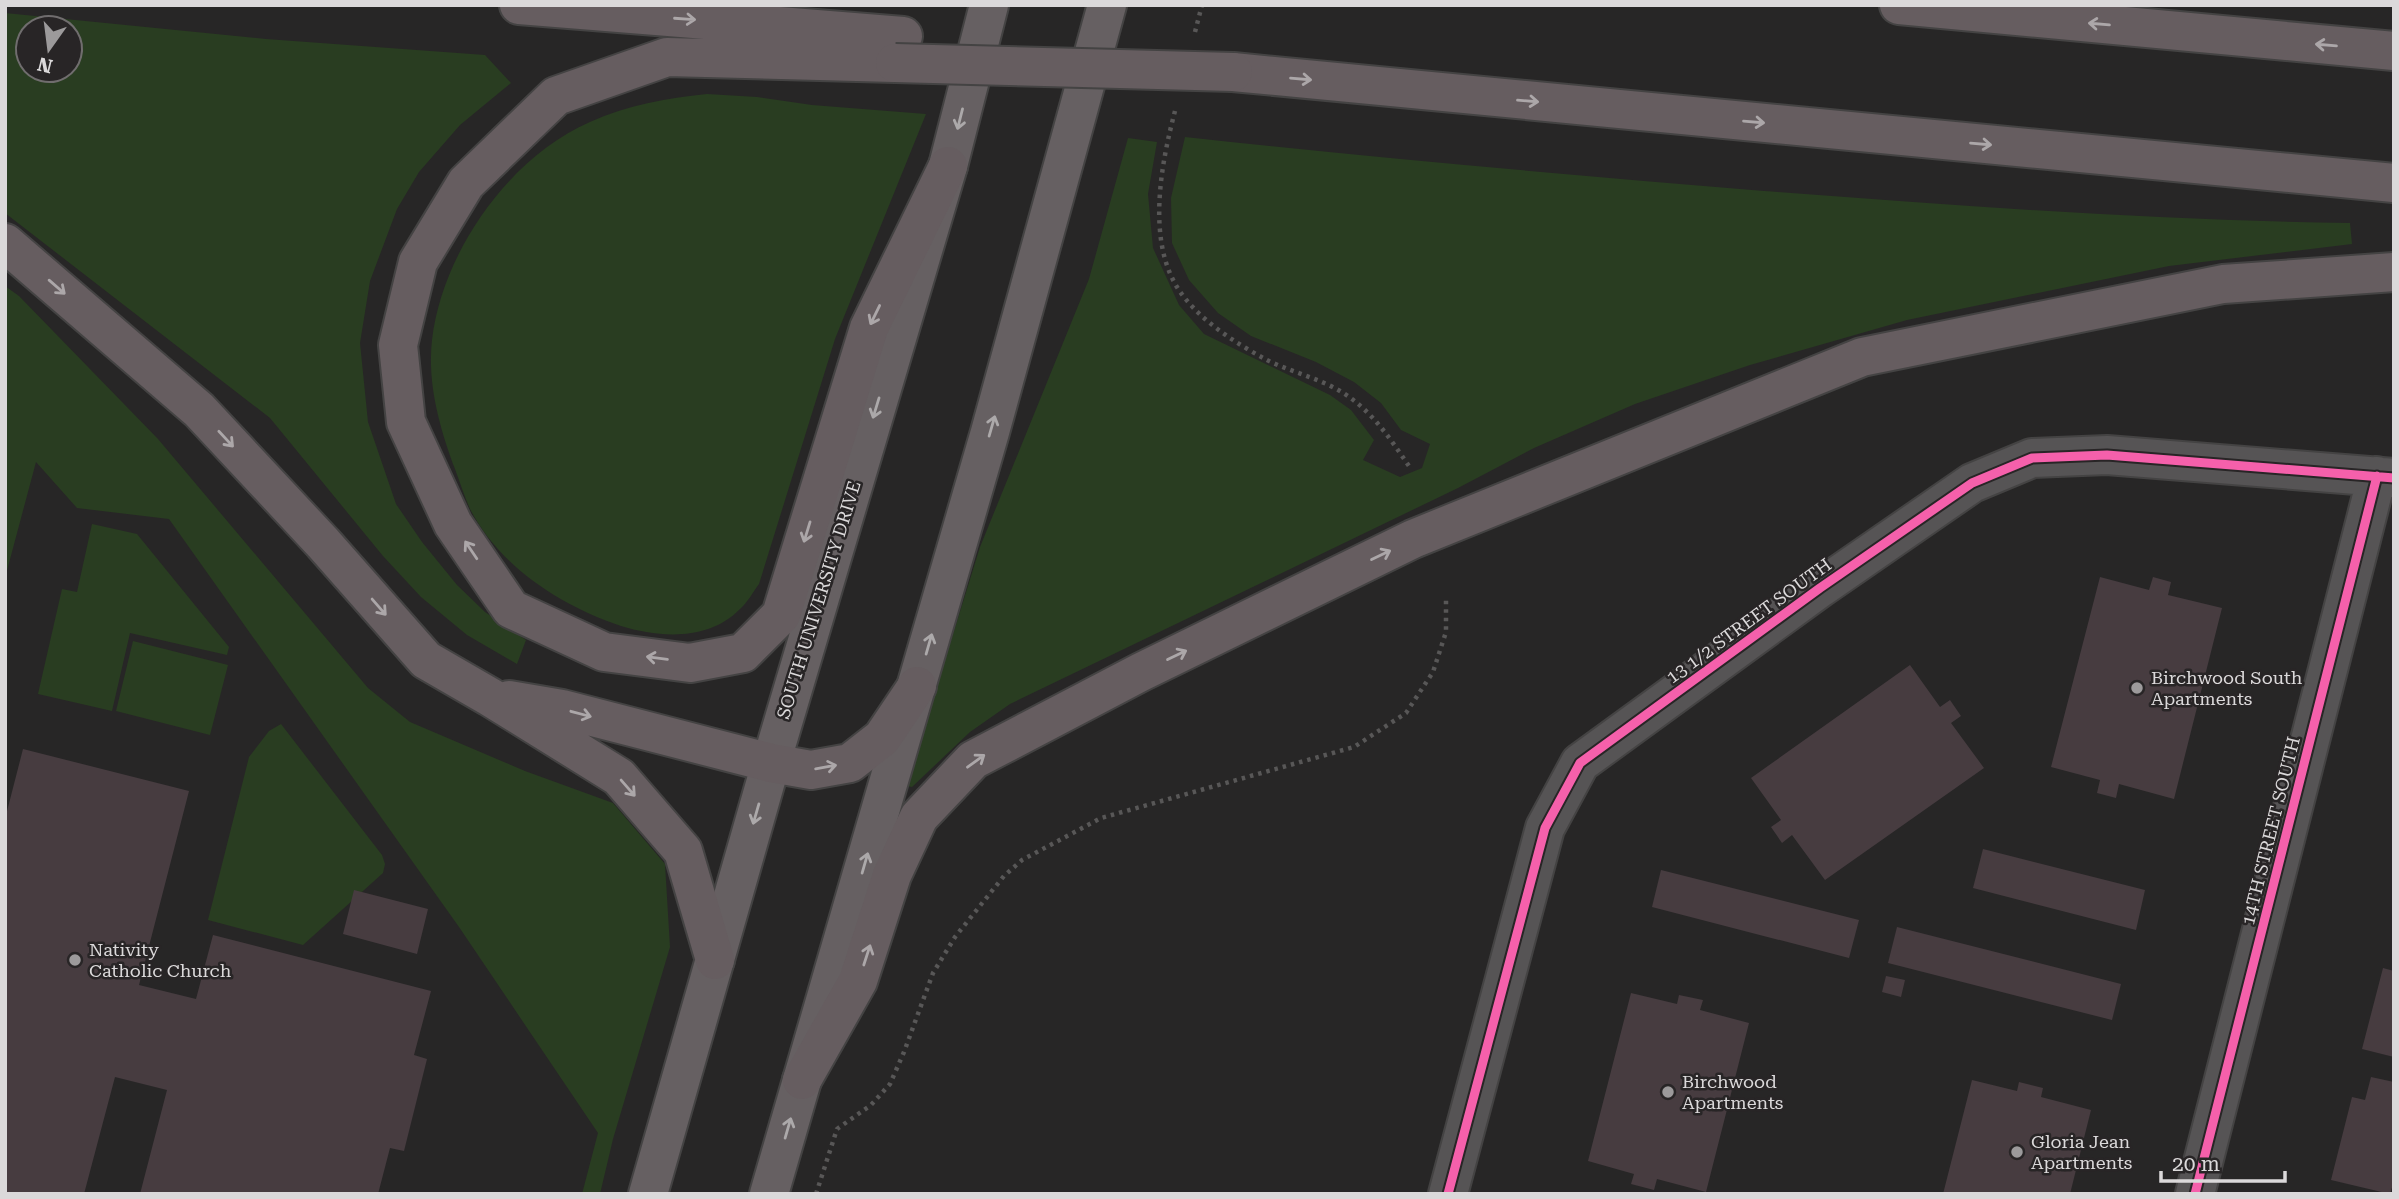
<svg xmlns="http://www.w3.org/2000/svg" width="2399" height="1199" font-family="'Roboto Serif',serif">
  <style>
    .green { fill: #293d21; fill-rule: evenodd }
    .building { fill: #473c40 }
    .lines { fill: none; stroke-linecap: round; stroke-linejoin: round }
    .minor-casing { stroke: #444343; stroke-width: 42 }
    .primary-casing { stroke: #444343; stroke-width: 42 }
    .motorway-casing { stroke: #444343; stroke-width: 42 }
    .path { stroke: #585757; stroke-width: 4.5; stroke-dasharray: 3.5 5; stroke-linecap: butt }
    .minor { stroke: #565455; stroke-width: 38 }
    .primary { stroke: #666062; stroke-width: 38 }
    .motorway { stroke: #665d60; stroke-width: 38 }
    .motorway-bridge-casing { stroke: #444343; stroke-width: 42; stroke-linecap: butt }
    .motorway-bridge { stroke: #665d60; stroke-width: 38 }
    .cycleway-casing { stroke: #282526; stroke-width: 13 }
    .cycleway { stroke: #f560ab; stroke-width: 9 }
    .oneway { stroke: #aca7a9 }
    .oneway2 { stroke: #aca9aa }
    .poi-dot { fill: #9c9a9b; stroke: #282526; stroke-width: 2.5 }
    .labels { text-anchor: middle; stroke-width: 5; stroke-linejoin: round; paint-order: stroke }
    .street-label { font-size: 18px; fill: #dbd9da; stroke: #282526 }
    .poi-label { font-size: 18px; fill: #dbd9da; stroke: #282526; text-anchor: start }
  </style>
  <rect width="100%" height="100%" fill="#272626"/>
  <path class="green" d="M5 13 266 39 485 55 511 83 460 125 419 172 397 209 370 281 360 343 368 422 396 504 422 542 457 585 485 612 526 640 517 664 467 635 421 597 383 556 270 418 5 213ZM28 28H70V70H28Z
    M707 94 757 97 812 105 926 114 835 339 759 584C753 592 748 602 740 609 709 641 660 638 621 626 561 606 500 567 470 509 464 496 460 482 455 469 440 429 427 384 432 340 442 253 509 157 590 122 628 105 666 98 707 94Z
    M1185 137C1377 158 1570 175 1764 191 1959 206 2154 220 2350 223L2352 244 2169 266 1907 320 1750 365 1635 404 1534 448 1458 488 1010 704 970 732 912 787 906 786 980 547 1089 279 1128 138 1157 142 1148 194 1153 248 1179 305 1204 334 1330 395 1351 410 1374 440 1363 460 1400 477 1422 468 1430 444 1401 430 1381 403 1354 382 1316 362 1251 336 1218 313 1189 280 1172 243 1171 198Z
    M5 286 19 296 158 439 368 688 410 722 525 771 613 803 665 864 670 947 613 1139 600 1194H582L598 1133 459 927 169 519 77 508 36 462 5 578Z
    M92 524 137 534 229 647 227 655 130 633 112 711 38 694 62 589 77 592Z
    M133 641 228 665 210 735 116 711Z
    M281 724 382 855 385 864 383 873 303 945 208 920 249 757 269 731Z"/>
  <path class="building" d="M2100 577 2149 590 2153 577 2171 582 2168 595 2222 608 2174 799 2119 784 2116 798 2097 793 2100 780 2051 767Z
    M1910 665 1940 707 1950 700 1961 716 1951 723 1984 768 1825 880 1792 835 1782 843 1771 827 1781 820 1751 778Z
    M23 749 189 791 139 985 196 999 213 935 431 991 414 1055 427 1059 404 1151 390 1148 378 1194H140L167 1090 115 1077 84 1194H5V819Z
    M1983 849 2145 890 2136 930 1973 888Z
    M1661 870 1859 920 1849 958 1652 907Z
    M354 890 428 909 417 954 343 934Z
    M1897 927 2121 984 2112 1020 1888 963Z
    M2383 968 2394 971V1057L2362 1049Z
    M1886 976 1905 980 1901 997 1882 992Z
    M1631 993 1677 1004 1679 995 1703 1000 1700 1010 1749 1023 1706 1192 1657 1179 1654 1190 1631 1184 1634 1174 1588 1161Z
    M2371 1077 2394 1082V1181L2390 1194 2331 1180 2352 1097 2365 1100Z
    M1972 1080 2017 1091 2019 1082 2043 1088 2041 1097 2091 1110 2070 1194H1943Z"/>
  <g class="lines">
    <g class="minor-casing">
      <path id="minor" d="M1448 1194 1545 828 1580 763 1820 588 1972 483 2032 458 2107 455 2394 478
        M2195 1194 2377 476"/>
    </g>
    <g class="primary-casing">
      <path id="primary" d="M648 1194 771 763 948 166 989 5
        M769 1194 990 432 1107 5"/>
    </g>
    <g class="motorway-casing">
      <path id="motorway" d="M519 5 903 36
        M1899 5 2394 51
        M895 63 667 57 556 96 466 183 418 262 398 345 406 422 453 524 511 609 604 652 690 663 743 653 781 615 869 328 948 166
        M1233 72 2394 183
        M5 243 199 410 323 543 426 660 490 697 619 777 683 851 715 960
        M509 700 562 709 771 763 811 770 850 763 882 738 917 686
        M802 1080 858 981 892 875 919 817 973 760 1141 672 1413 539 1862 357 2223 284 2394 272"/>
    </g>
    <path class="path" d="M1195 32 1202 5
      M1175 111C1161 164 1147 238 1177 287 1196 318 1235 343 1267 360 1291 372 1318 378 1340 391 1372 410 1391 440 1411 469
      M816 1194 837 1129 871 1105 890 1084 904 1052 933 973 955 937 1004 876 1022 860 1101 818 1354 747 1406 713 1433 672 1446 632V600"/>
    <use href="#minor" class="minor"/>
    <use href="#primary" class="primary"/>
    <use href="#motorway" class="motorway"/>
    <g class="motorway-bridge-casing">
      <path id="motorway-bridge" d="M895 63 1233 72"/>
    </g>
    <use href="#motorway-bridge" class="motorway-bridge"/>
    <g class="cycleway-casing">
      <path id="cycleway" d="M1448 1194 1545 828 1580 763 1820 588 1972 483 2032 458 2107 455 2394 478
        M2195 1194 2377 476"/>
    </g>
    <use href="#cycleway" class="cycleway"/>
  </g>
  <defs><path id="oneway-shaft" d="M-6 0H5M1.5-3L5.5 0L1.5 3" fill="none" stroke-width="1.6" stroke-linecap="round" stroke-linejoin="round" transform="scale(1.75)"/></defs>
  <g class="oneway">
    <use href="#oneway-shaft" transform="translate(685 19) rotate(4)"/>
    <use href="#oneway-shaft" transform="translate(2099 24) rotate(-175)"/>
    <use href="#oneway-shaft" transform="translate(2326 45) rotate(-175)"/>
    <use href="#oneway-shaft" transform="translate(1301 79) rotate(5)"/>
    <use href="#oneway-shaft" transform="translate(1528 101) rotate(5)"/>
    <use href="#oneway-shaft" transform="translate(1754 122) rotate(5)"/>
    <use href="#oneway-shaft" transform="translate(1981 144) rotate(5)"/>
    <use href="#oneway-shaft" transform="translate(57 287) rotate(41)"/>
    <use href="#oneway-shaft" transform="translate(875 315) rotate(116)"/>
    <use href="#oneway-shaft" transform="translate(226 439) rotate(47)"/>
    <use href="#oneway-shaft" transform="translate(807 532) rotate(107)"/>
    <use href="#oneway-shaft" transform="translate(471 550) rotate(-124)"/>
    <use href="#oneway-shaft" transform="translate(1381 555) rotate(-26)"/>
    <use href="#oneway-shaft" transform="translate(379 607) rotate(49)"/>
    <use href="#oneway-shaft" transform="translate(1177 655) rotate(-26)"/>
    <use href="#oneway-shaft" transform="translate(657 658) rotate(-173)"/>
    <use href="#oneway-shaft" transform="translate(581 714) rotate(15)"/>
    <use href="#oneway-shaft" transform="translate(976 761) rotate(-36)"/>
    <use href="#oneway-shaft" transform="translate(826 767) rotate(-10)"/>
    <use href="#oneway-shaft" transform="translate(628 788) rotate(49)"/>
    <use href="#oneway-shaft" transform="translate(867 955) rotate(-72)"/>
  </g>
  <g class="oneway2">
    <use href="#oneway-shaft" transform="translate(960 119) rotate(104)"/>
    <use href="#oneway-shaft" transform="translate(876 408) rotate(107)"/>
    <use href="#oneway-shaft" transform="translate(992 426) rotate(-74)"/>
    <use href="#oneway-shaft" transform="translate(929 644) rotate(-74)"/>
    <use href="#oneway-shaft" transform="translate(756 814) rotate(106)"/>
    <use href="#oneway-shaft" transform="translate(865 863) rotate(-74)"/>
    <use href="#oneway-shaft" transform="translate(788 1128) rotate(-74)"/>
  </g>
  <g class="poi-dot">
    <circle cx="2137" cy="688" r="7"/>
    <circle cx="75" cy="960" r="7"/>
    <circle cx="1668" cy="1092" r="7"/>
    <circle cx="2017" cy="1152" r="7"/>
  </g>
  <g class="labels">
    <g class="street-label">
      <text transform="translate(819 600) rotate(-73)" y="6">SOUTH UNIVERSITY DRIVE</text>
      <text transform="translate(1749 621) rotate(-36)" y="6">13 1/2 STREET SOUTH</text>
      <text transform="translate(2271 831) rotate(-76)" y="6">14TH STREET SOUTH</text>
    </g>
    <g class="poi-label">
      <text x="2151" y="684">Birchwood South<tspan x="2151" dy="21">Apartments</tspan></text>
      <text x="89" y="956">Nativity<tspan x="89" dy="21">Catholic Church</tspan></text>
      <text x="1682" y="1088">Birchwood<tspan x="1682" dy="21">Apartments</tspan></text>
      <text x="2031" y="1148">Gloria Jean<tspan x="2031" dy="21">Apartments</tspan></text>
    </g>
  </g>
  <rect width="2399" height="1199" fill="none" stroke="#dbd9da" stroke-width="14"/>
  <g transform="translate(49 49) rotate(194)"><circle r="33" fill="#282526" stroke="#706d6e" stroke-width="2"/>
  <path d="M0-5L12 26L0 18L-12 26Z" fill="#9c9a9b"/>
  <text y="-10" font-size="19" font-weight="bold" text-anchor="middle" fill="#dbd9da">N</text>
  </g>
  <path d="M2161 1171v10h124v-10" fill="none" stroke="#dbd9da" stroke-width="3.5"/>
  <text x="2172" y="1171" font-size="21" fill="#dbd9da" stroke="#282526" stroke-width="5" paint-order="stroke">20 m</text>
</svg>
